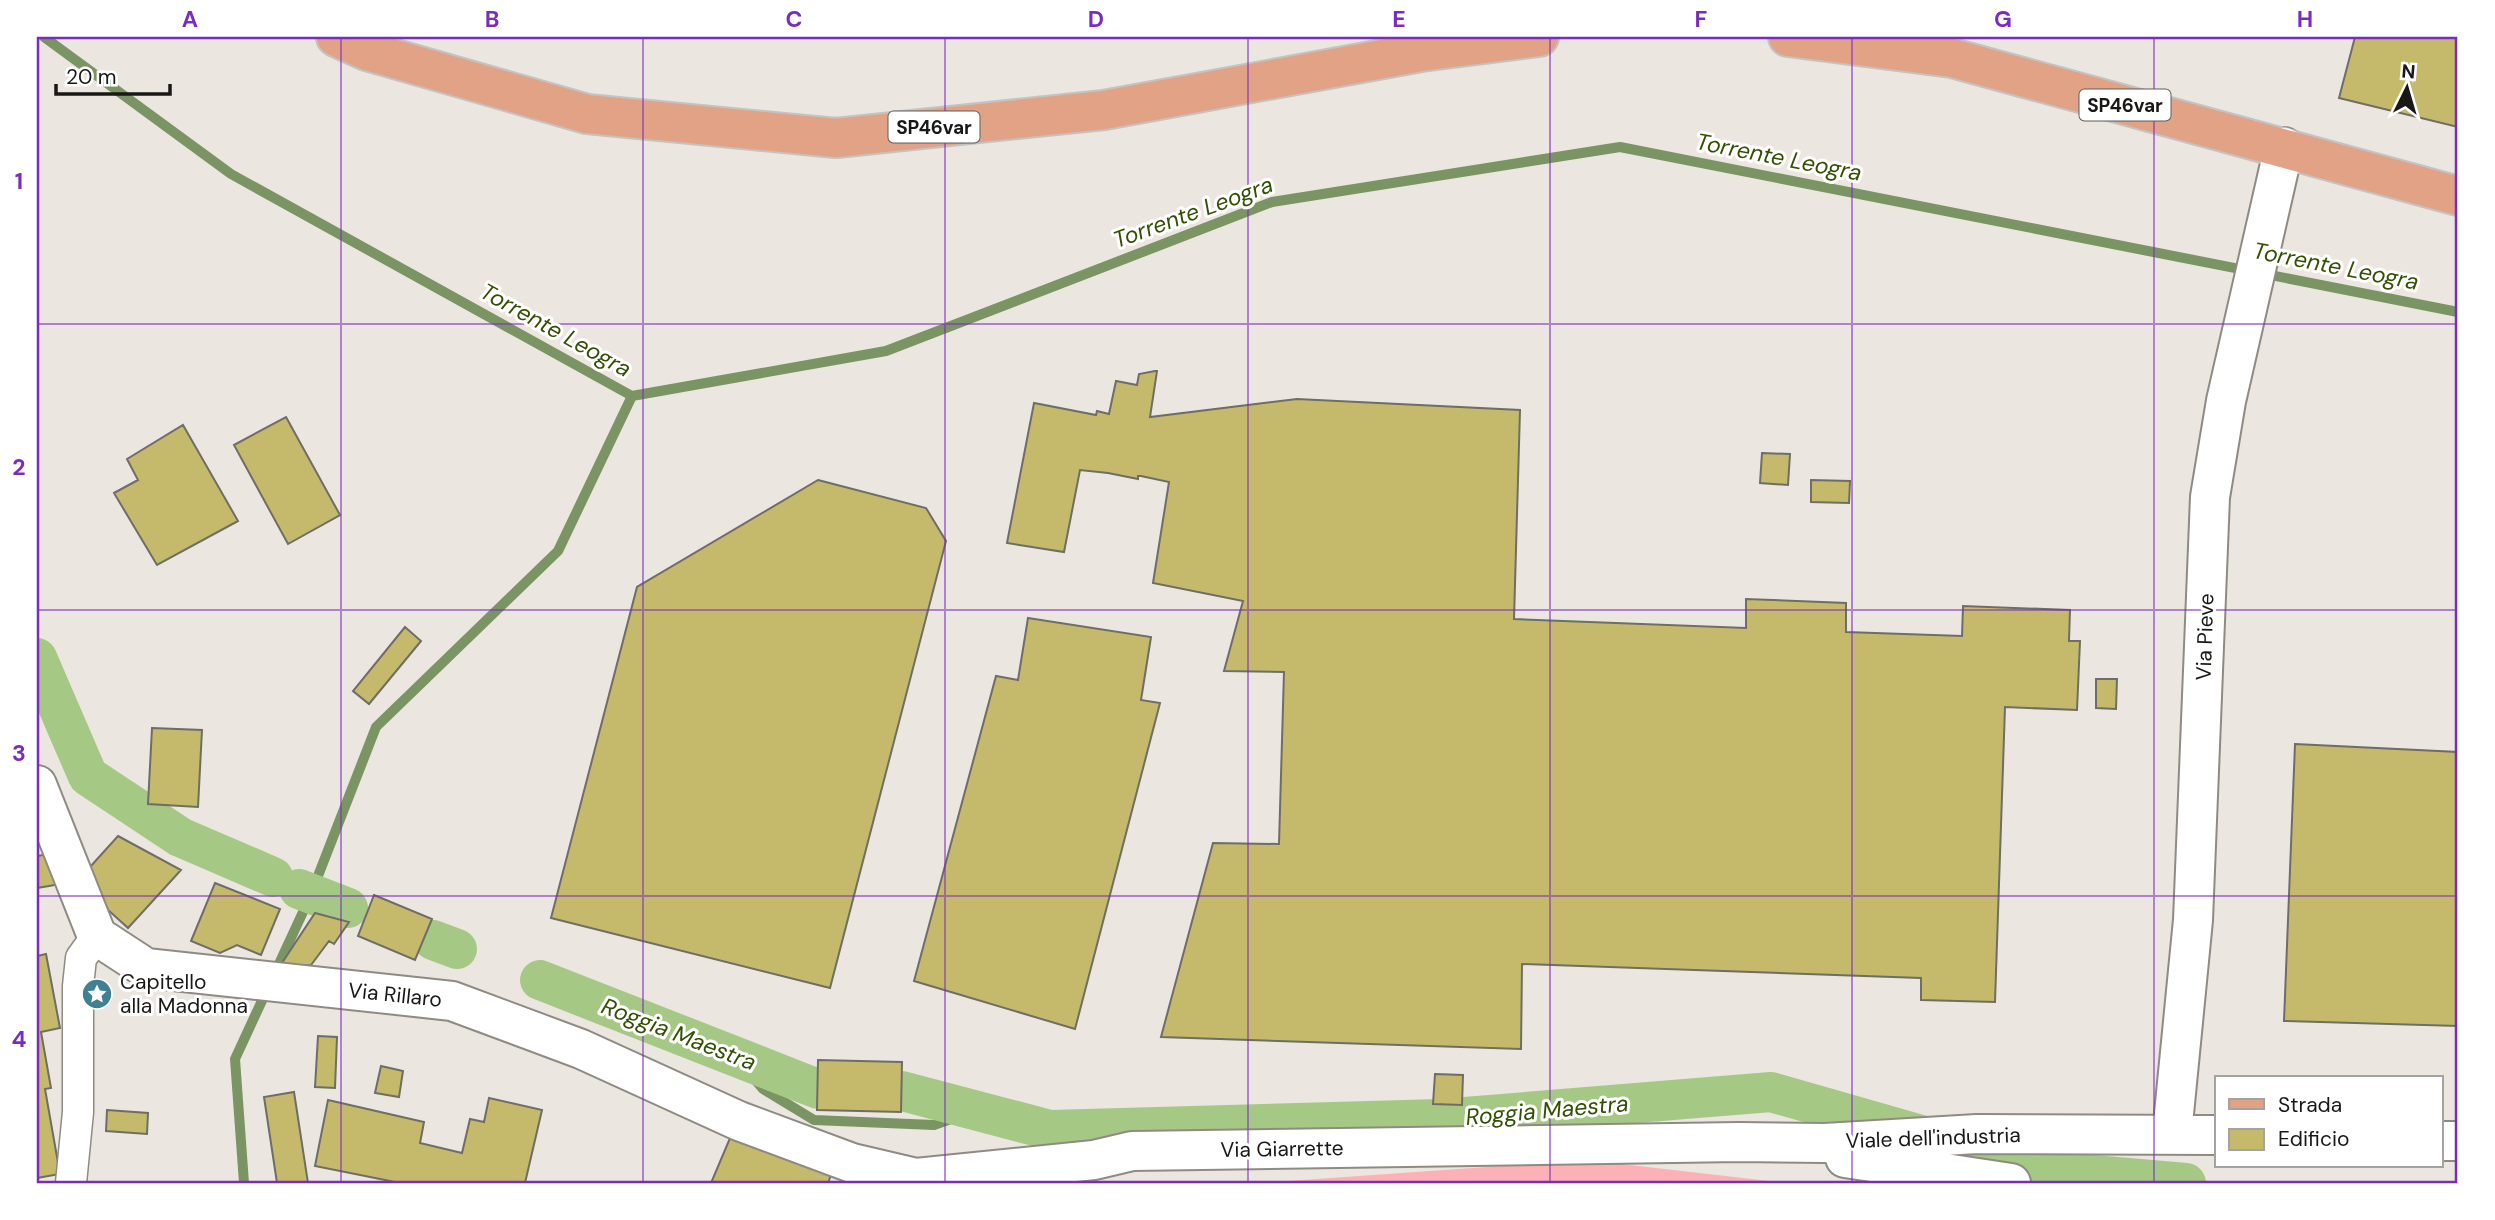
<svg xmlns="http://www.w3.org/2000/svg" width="2495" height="1220" font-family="'DM Sans',sans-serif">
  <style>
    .green { fill: #fcb1b7 }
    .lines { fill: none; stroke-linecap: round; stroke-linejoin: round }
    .stream { stroke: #7b9463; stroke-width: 10 }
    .canal { stroke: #a5c984; stroke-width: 40 }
    .building { fill: #c5ba6c; stroke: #6e6d66; stroke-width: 2 }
    .street-casing { stroke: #8f8a84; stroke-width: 33 }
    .secondary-casing { stroke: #8f8a84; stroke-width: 42 }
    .primary-casing { stroke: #c3c3c2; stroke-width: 42 }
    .street { stroke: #fff; stroke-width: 30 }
    .secondary { stroke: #fff; stroke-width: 38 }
    .primary { stroke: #e2a285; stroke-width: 38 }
    .grid { fill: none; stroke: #7b2cbf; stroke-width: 2; stroke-opacity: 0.55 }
    .labels { text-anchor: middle; stroke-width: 6; stroke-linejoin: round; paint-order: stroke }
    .shield { fill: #fff; stroke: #5f5d5c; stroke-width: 2 }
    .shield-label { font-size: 19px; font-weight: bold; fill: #1a1816 }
    .street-label { font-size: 21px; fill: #1a1816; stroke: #fff }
    .poi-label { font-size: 21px; fill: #1a1816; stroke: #fff; text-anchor: start }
    .water-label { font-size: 23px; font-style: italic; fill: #315002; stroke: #fff }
    .neatline { fill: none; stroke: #7b2cbf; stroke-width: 2.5 }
    .grid-label { font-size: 23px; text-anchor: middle; font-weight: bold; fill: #7b2cbf }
  </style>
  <rect width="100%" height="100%" fill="#ece6e0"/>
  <path class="green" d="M1586 1160 1786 1183H1261Z"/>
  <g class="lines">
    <path class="stream" d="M44 37 231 174 632 396 886 351 1272 202 1620 147 2458 312
      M735 1056 763 1089 814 1120 934 1125 976 1110
      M244 1183 235 1059 309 899 376 727 558 551 632 396"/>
    <path class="canal" d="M37 658 88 776 180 837 273 877
      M299 889 348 908
      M433 940 457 949
      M540 980 818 1089
      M902 1091 1050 1130 1440 1119 1771 1092 2047 1171 2186 1183"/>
  </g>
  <path class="building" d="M2355 37H2458V127L2339 98Z
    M1155 371H1157L1150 417 1297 399 1520 410 1514 619 1746 628V599L1846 603V632L1962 636 1963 606 2070 610 2069 641H2080L2077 710 2005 707 1995 1002 1921 1000V978L1522 964 1521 1049 1161 1037 1213 843 1279 844 1284 672 1224 671 1243 601 1153 583 1169 482 1141 476H1138V479L1108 473 1080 470 1064 552 1007 543 1034 403 1096 415 1097 411 1109 414 1116 381 1137 385 1139 374Z
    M286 417 340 515 288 544 234 445Z
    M183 425 238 521 157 565 114 493 138 480 127 459Z
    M1762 453 1790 454 1788 485 1760 483Z
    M818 480 926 508 946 541 830 988 551 918 637 587Z
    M1811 480 1850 481 1849 503 1811 502Z
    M1028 618 1151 637 1141 700 1160 703 1075 1029 914 981 996 676 1018 680Z
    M405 627 421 641 369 704 353 691Z
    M2096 679H2117L2116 709 2096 708Z
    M152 728 202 730 198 807 148 804Z
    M2295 744 2458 752V1026L2284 1021Z
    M118 836 181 870 128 928 107 909 90 867Z
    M55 853 61 884 37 888V856Z
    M215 883 280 909 261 955 237 945 220 953 191 941Z
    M374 895 432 919 415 960 358 936Z
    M315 913 349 922 334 944 329 941 311 965 280 966Z
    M46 954 60 1028 41 1032 51 1088 45 1089 60 1174 37 1178V956Z
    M318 1036 337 1037 335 1088 315 1087Z
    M818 1060 902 1062 901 1112 817 1110Z
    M381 1066 403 1071 399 1097 375 1093Z
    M1435 1074 1463 1075 1462 1105 1433 1104Z
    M294 1092 308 1183H277L264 1097Z
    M489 1098 542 1110 525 1183H400L315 1166 328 1100 424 1122 420 1143 462 1153 470 1119 484 1122Z
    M107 1110 148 1113 147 1134 106 1131Z
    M733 1131 832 1172 828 1183H711Z"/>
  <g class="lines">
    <g class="street-casing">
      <path id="street" d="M71 1183 78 1112V986L81 958 97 936"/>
    </g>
    <g class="secondary-casing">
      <path id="secondary" d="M37 785 97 936 146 968 452 1001 581 1049 739 1121 852 1163 916 1178 1094 1160 1132 1151 1739 1142 1825 1143 1977 1134 2217 1135
        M2172 1134 2193 920 2210 497 2226 401 2284 147
        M2441 1141H2458
        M1845 1158 2011 1183"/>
    </g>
    <g class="primary-casing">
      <path id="primary" d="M336 37 367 51 587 114 836 138 1104 110 1421 52 1539 37
        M1788 37 1952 58 2458 196"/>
    </g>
    <use href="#street" class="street"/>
    <use href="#secondary" class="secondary"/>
    <use href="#primary" class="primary"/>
  </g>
  <path class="grid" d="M341 37V1183M643 37V1183M945 37V1183M1248 37V1183M1550 37V1183M1852 37V1183M2154 37V1183M37 324H2458M37 610H2458M37 896H2458"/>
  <defs>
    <g id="sight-disc" transform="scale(1.575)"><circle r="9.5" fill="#3f8193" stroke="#fff"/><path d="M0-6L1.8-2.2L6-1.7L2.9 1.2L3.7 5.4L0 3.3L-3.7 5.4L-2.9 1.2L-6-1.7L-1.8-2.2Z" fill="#fff"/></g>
  </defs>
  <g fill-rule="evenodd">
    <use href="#sight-disc" x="97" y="994"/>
  </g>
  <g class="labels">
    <g class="shield">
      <rect x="2079.5" y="89.5" width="91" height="31" rx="5"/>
      <rect x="888.5" y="111.5" width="91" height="31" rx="5"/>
    </g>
    <g class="shield-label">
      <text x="2125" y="112">SP46var</text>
      <text x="934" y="134">SP46var</text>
    </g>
    <g class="street-label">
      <text transform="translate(2205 637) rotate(-88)" y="7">Via Pieve</text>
      <text transform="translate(395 995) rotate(6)" y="7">Via Rillaro</text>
      <text transform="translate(1933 1138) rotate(-2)" y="7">Viale dell'industria</text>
      <text transform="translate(1282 1149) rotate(-1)" y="7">Via Giarrette</text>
    </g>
    <g class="poi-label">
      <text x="120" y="989">Capitello<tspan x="120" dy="24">alla Madonna</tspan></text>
    </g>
    <g class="water-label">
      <text transform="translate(1779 157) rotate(11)" y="8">Torrente Leogra</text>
      <text transform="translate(1193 212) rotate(-20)" y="8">Torrente Leogra</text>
      <text transform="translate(2336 266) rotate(11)" y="8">Torrente Leogra</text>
      <text transform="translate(556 330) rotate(29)" y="8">Torrente Leogra</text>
      <text transform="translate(679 1034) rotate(21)" y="8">Roggia Maestra</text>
      <text transform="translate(1547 1110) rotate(-5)" y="8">Roggia Maestra</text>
    </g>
  </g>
  <rect width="2495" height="1220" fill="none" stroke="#ffffff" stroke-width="77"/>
  <rect x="2215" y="1076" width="228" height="91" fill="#ffffff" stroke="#a3a3a2" stroke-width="2"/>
  <rect x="2229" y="1099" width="35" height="10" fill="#e2a285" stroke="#a3a3a2" stroke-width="2"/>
  <text x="2278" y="1112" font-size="21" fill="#1a1816">Strada</text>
  <rect x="2229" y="1129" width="35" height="21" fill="#c5ba6c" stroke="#a3a3a2" stroke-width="2"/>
  <text x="2278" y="1146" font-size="21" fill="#1a1816">Edificio</text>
  <g transform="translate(2407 88) rotate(5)" stroke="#ffffff" stroke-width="5" paint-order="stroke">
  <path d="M0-5L12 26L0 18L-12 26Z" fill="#1a1816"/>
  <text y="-10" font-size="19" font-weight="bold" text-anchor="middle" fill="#1a1816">N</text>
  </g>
  <path d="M56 84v10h114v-10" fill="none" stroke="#1a1816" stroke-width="3.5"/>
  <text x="66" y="84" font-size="21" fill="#1a1816" stroke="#ffffff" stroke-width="5" paint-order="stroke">20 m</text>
  <rect x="38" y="38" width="2418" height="1144" class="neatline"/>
  <g class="grid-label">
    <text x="190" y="27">A</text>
    <text x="492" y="27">B</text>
    <text x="794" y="27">C</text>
    <text x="1096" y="27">D</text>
    <text x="1399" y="27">E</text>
    <text x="1701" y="27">F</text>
    <text x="2003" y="27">G</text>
    <text x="2305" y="27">H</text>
    <text x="19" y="189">1</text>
    <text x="19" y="475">2</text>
    <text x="19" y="761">3</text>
    <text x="19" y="1047">4</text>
  </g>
</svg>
